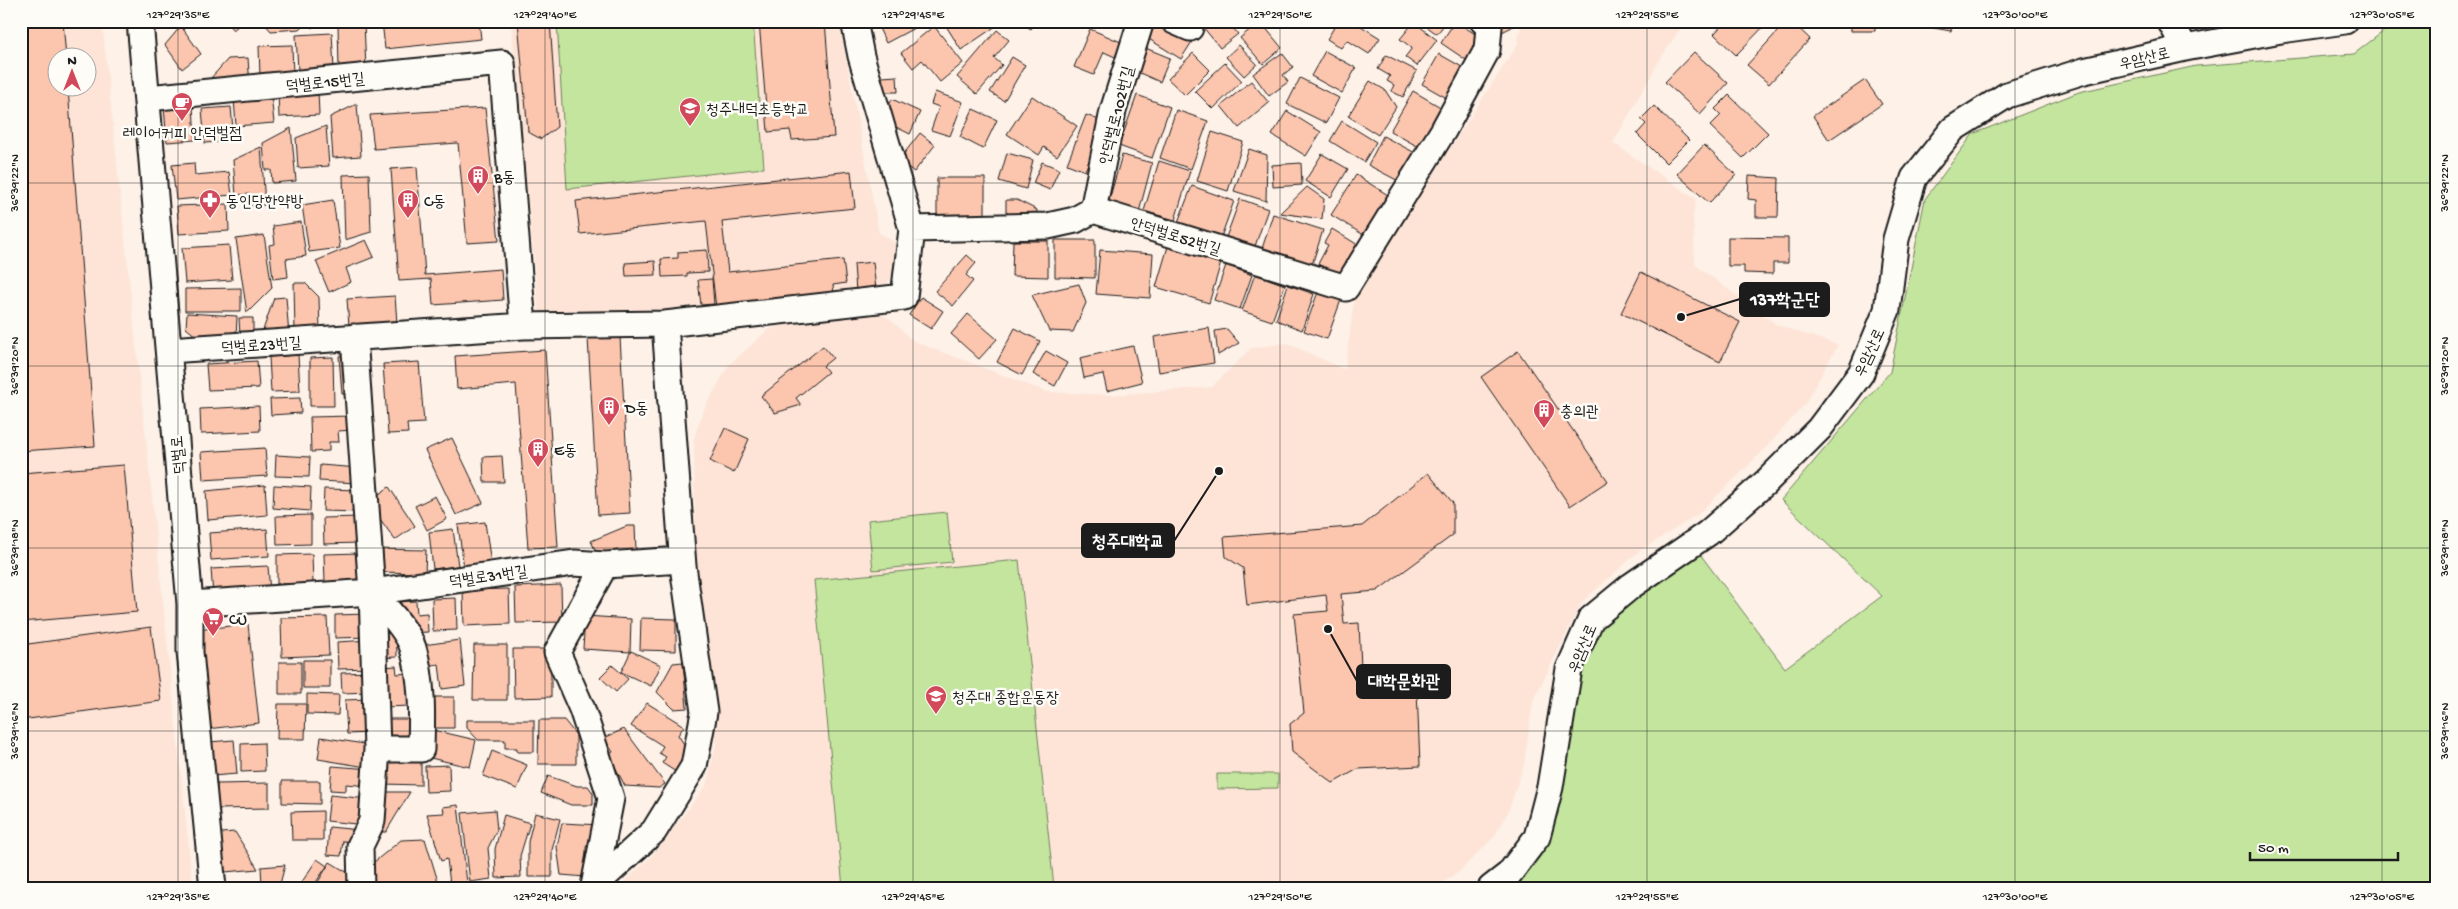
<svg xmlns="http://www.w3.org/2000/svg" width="2458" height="909" font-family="'Gochi Hand','Poor Story',sans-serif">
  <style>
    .built { fill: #fde4d7; fill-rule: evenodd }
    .green { fill: #c3e59e; stroke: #70805d }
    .building { fill: #fcc5ae; stroke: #1c1c1c }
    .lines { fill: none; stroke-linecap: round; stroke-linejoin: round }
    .minor-casing { stroke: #1c1c1c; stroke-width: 29 }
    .minor { stroke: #fdfcf7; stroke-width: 25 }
    .ticks { fill: none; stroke: #1c1c1c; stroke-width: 1; stroke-opacity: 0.45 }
    .labels { text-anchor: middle; stroke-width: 5; stroke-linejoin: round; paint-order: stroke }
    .street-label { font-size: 16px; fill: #1c1c1c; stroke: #fdfcf7 }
    .poi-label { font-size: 16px; fill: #1c1c1c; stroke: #fdfcf7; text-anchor: start }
    .leader { fill: none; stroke: #1c1c1c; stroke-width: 2 }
    .callout-dot { fill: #1c1c1c; stroke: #fdfcf7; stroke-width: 2 }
    .callout { fill: #1c1c1c; stroke: #1c1c1c; stroke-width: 2 }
    .callout-label { font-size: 18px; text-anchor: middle; font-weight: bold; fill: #fff }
    .neatline { fill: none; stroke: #1c1c1c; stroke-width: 2 }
    .ticks-label { font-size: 12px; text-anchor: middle; fill: #1c1c1c }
  </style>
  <rect width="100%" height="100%" fill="#fdf1e8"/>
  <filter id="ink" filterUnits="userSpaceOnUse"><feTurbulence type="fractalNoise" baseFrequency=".02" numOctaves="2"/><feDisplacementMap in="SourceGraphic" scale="10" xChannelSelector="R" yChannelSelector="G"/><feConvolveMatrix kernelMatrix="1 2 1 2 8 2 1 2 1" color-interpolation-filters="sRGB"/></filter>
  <g filter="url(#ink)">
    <path class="built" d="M21 21H102L193 888H21ZM58 58H88V88H58Z
      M511 21H839L879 233 906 249 882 294 540 325Z
      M1522 21H1674L1681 27 1659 61 1613 143 1696 199 1693 217 1695 265 1777 325 1838 345 1805 404 1761 453 1697 515 1638 552 1582 602 1533 701 1524 764 1508 812 1494 837 1460 871 1435 888H617L652 856 706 786 716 744 711 694 699 623 695 558 694 438 704 409 729 365 768 330 831 307 867 304 891 320 913 341 1047 392 1113 395 1212 387 1251 348 1287 343 1345 370 1355 293 1517 46Z"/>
    <path class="green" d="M557 21H753L764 168 567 189Z
      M2397 21H2437V888H1505L1538 859 1558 814 1566 738 1582 665 1601 622 1700 554 1785 668 1882 596 1781 500 1890 372 1925 199 1973 134 2079 92 2196 66 2354 54Z
      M947 512 952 562 873 570 868 520Z
      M1019 560 1054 887 843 888 814 580Z
      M1217 774H1278V788L1217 789Z"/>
    <path class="building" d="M21 21H63L66 58H58V88H68L95 446 21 451Z
      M225 21H244L233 30Z
      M266 21H300L303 25 299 29 271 31 264 23Z
      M307 21H320L312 28Z
      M382 21H479L481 39 385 49Z
      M518 21H550L557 127 541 139 528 132Z
      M759 21H825L834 137 792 140 790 130 768 132Z
      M882 21H915L918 26 886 43 877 24Z
      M943 21H993L996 26 961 50Z
      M1018 21H1036L1031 29Z
      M1154 21H1163L1193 40 1181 59 1144 36Z
      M1211 21H1227L1238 34 1220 48 1203 27Z
      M1235 21H1253L1245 30Z
      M1260 21 1282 48 1263 64 1240 38Z
      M1338 21H1353L1380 38 1369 54 1347 40 1341 48 1327 39Z
      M1419 21H1447L1437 34Z
      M1455 21 1483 39 1469 62 1441 43Z
      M1494 21H1512V27L1500 33Z
      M1726 21H1769L1736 55 1714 34Z
      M1787 21H1791L1810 39 1769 84 1747 65Z
      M1830 21H1875V31H1851V24H1830Z
      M1894 21H1953L1951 31Z
      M364 22 366 69 339 70 338 23Z
      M1414 22 1437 40 1417 66 1405 57 1412 48 1400 39Z
      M181 26 201 54 182 69 165 45Z
      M934 26 963 63 940 82 922 60 913 68 901 53Z
      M1090 29 1121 42 1115 57 1104 52 1094 75 1074 67Z
      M997 30 1009 40 994 58 1002 65 977 94 957 77Z
      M332 33 334 69 298 70 296 35Z
      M292 45 293 76 260 77 259 46Z
      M1239 45 1257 64 1244 76 1226 57Z
      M1143 47 1170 58 1160 82 1133 70Z
      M1325 51 1356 68 1342 93 1311 76Z
      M1694 52 1728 83 1700 114 1665 82Z
      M1193 53 1210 70 1185 95 1168 79Z
      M1282 53 1293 67 1283 75 1288 82 1269 96 1253 74Z
      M1439 54 1469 71 1452 101 1422 84Z
      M1386 55 1417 71 1403 97 1391 91 1394 85 1387 81 1390 76 1378 69Z
      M1012 57 1025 65 1004 101 990 92Z
      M248 58 250 86 201 89 228 59Z
      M1225 63 1242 81 1213 109 1195 91Z
      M897 76 898 92H883L882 77Z
      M1300 78 1339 98 1326 123 1287 104Z
      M1865 80 1882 104 1829 140 1813 116Z
      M1251 81 1269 103 1239 128 1221 106Z
      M1370 81 1385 90 1396 107 1378 135 1348 116Z
      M318 91 319 115 279 117 278 93Z
      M1413 91 1449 112 1426 151 1390 131Z
      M935 92 963 102 950 136 931 130 939 107 931 104Z
      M271 95 274 123 236 126 234 98Z
      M1137 95 1170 107 1152 158 1119 146Z
      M1729 95 1768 133 1743 158 1710 126 1721 115 1715 109Z
      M1032 96 1077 126 1057 156 1044 147 1039 155 1007 134Z
      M892 99 920 112 910 134 882 120Z
      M357 104 361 156 333 158 330 117Z
      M193 105 195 140 167 142 164 107Z
      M1654 106 1689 140 1666 163 1637 134 1646 124 1641 119Z
      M231 107 234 141 205 143 202 109Z
      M485 108 499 241 467 243 458 143 374 149 370 115Z
      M973 109 997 120 983 149 960 137Z
      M1176 110 1208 121 1191 169 1160 158Z
      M1287 111 1321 132 1306 156 1272 135Z
      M1086 115 1104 122 1085 171 1067 164Z
      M1342 121 1376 142 1364 162 1330 141Z
      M326 126 329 166 298 168 296 138Z
      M291 128 296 181 272 183 271 170H265L263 143Z
      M1212 132 1243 142 1228 191 1197 181Z
      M920 133 935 145 914 172 899 160Z
      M1383 136 1423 157 1408 186 1368 165Z
      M1704 145 1736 175 1709 203 1677 174Z
      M261 147 265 205 251 206 250 194 236 195 233 160Z
      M1249 149 1267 155 1266 201 1234 191Z
      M1007 153 1033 160 1026 189 999 181Z
      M1322 154 1348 169 1331 197 1305 181Z
      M1122 155 1152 163 1139 212 1108 204Z
      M1159 161 1190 171 1175 220 1144 211Z
      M1042 162 1059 169 1050 190 1033 183Z
      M194 163 195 175 229 172 232 195 176 200 172 165Z
      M1301 163 1302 185 1273 187 1272 165Z
      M417 167 425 275 501 269 503 300 433 305 431 279 399 281 391 169Z
      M851 171 855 208 722 222 728 272 843 260 846 283 833 285 834 295 716 308 706 221 580 234 576 201Z
      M369 174 371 232 345 240 343 175Z
      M1356 175 1396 200 1372 240 1331 215Z
      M1749 176 1779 178 1778 217H1756V200L1748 199Z
      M937 178H985V222L937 221Z
      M1192 186 1234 201 1221 237 1178 222Z
      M1307 187 1324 199 1322 219 1280 213Z
      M1240 199 1268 209 1254 249 1225 240Z
      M333 200 340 248 309 252 302 205Z
      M1006 200H1017L1037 210 1036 222 1014 219 1006 212Z
      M228 204 229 231 179 234 177 206Z
      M1273 214 1323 230 1311 268 1261 252Z
      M301 222 306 256 286 259 288 277 273 279 269 245 275 244 273 226Z
      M1332 229 1363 248 1344 279 1318 264 1328 245 1324 243Z
      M264 235 272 288 247 313 236 239Z
      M1728 237 1788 238V263H1773V274L1744 273V266H1728Z
      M366 240 374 257 346 268 351 282 329 292 316 261Z
      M1055 240H1095V278L1055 277Z
      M1013 241H1048V277L1012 276Z
      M1169 243 1222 259 1209 303 1156 287Z
      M229 245 232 280 185 283 182 248Z
      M707 250 708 272 687 273V276L662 277 661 259 678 258V252Z
      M1100 250 1153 254 1150 298 1096 294Z
      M967 255 976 263 966 275 973 281 953 306 935 291Z
      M655 261 656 275 626 276 625 263Z
      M873 262 876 290 856 292 854 264Z
      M1226 265 1252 275 1240 309 1214 300Z
      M1641 272 1740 322 1720 362 1621 313Z
      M1255 274 1285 285 1272 321 1242 311Z
      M712 279 714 304 701 305 698 280Z
      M294 283H305L319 297 320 331 295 332Z
      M1079 284 1086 303 1073 332 1049 331 1032 295Z
      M1288 285 1314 294 1302 330 1276 320Z
      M241 288V311H185V289Z
      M1319 289 1342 297 1327 339 1304 331Z
      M395 296 397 323 349 326 347 299Z
      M286 297 289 336 260 339 274 298Z
      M921 297 943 311 931 329 909 315Z
      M187 313 237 316 236 339 196 336 186 328Z
      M968 314 997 339 979 359 951 334Z
      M239 318H253V336H240Z
      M1015 328 1040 341 1022 375 997 362Z
      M1209 328 1214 363 1159 372 1154 337Z
      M1227 329 1239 343 1218 355 1215 331Z
      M620 337 630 513 598 515 588 338Z
      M823 346 833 358 823 366 828 372 796 398 801 405 775 413 761 396Z
      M1133 346 1142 382 1107 391 1103 374 1084 378 1080 358Z
      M545 350 558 547 528 548 516 384 457 389 455 356Z
      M1046 351 1067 363 1055 386 1033 374Z
      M1518 351 1608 481 1570 506 1481 377Z
      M298 355 300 391 271 392 269 357Z
      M345 355 355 393 342 394 339 356Z
      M333 357 334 406H310V358Z
      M257 361 259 388 208 390 206 364Z
      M419 362 424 423 407 424 408 433 388 434 383 364Z
      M300 398 301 413 271 415 270 399Z
      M259 406 260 431 201 434 200 409Z
      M352 416 353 430 338 431 339 442H329V451L311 452 310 417Z
      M725 428 749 439 734 473 710 461Z
      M452 438 483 503 456 515 425 450Z
      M265 448 267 476 203 480 201 452Z
      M276 455 310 457 309 477 275 476Z
      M502 456 504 482H484L483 457Z
      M124 465 137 612 21 622V473Z
      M320 465 359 468 358 483 319 481Z
      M1428 473 1453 503V535L1377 591 1341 594 1344 624 1359 623 1362 691 1417 689 1420 766 1358 769 1333 783 1292 752 1290 724 1304 713 1294 614 1328 611 1326 595 1247 605 1243 568 1226 557 1224 537 1362 526Z
      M265 485 267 515 208 520 206 491Z
      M274 485 311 487 310 511 273 508Z
      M389 487 415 526 395 540 368 502Z
      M324 489 360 490 359 512 323 511Z
      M435 496 447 519 427 530 415 506Z
      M311 515V544L277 545 276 516Z
      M360 517V543L324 544 323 518Z
      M485 522 491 564 464 568 458 525Z
      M627 526H635L636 550 596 552 591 541Z
      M267 529 269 556 211 560 209 533Z
      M453 529 458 566 433 569 429 532Z
      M374 549 426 550 425 573 374 572Z
      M361 553 362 581 325 582 324 554Z
      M312 554 313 583 277 584V555Z
      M268 566 270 593 213 596 211 569Z
      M561 585 562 622 516 623 515 587Z
      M509 589 510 624 464 626 463 590Z
      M456 598 457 630 433 631 432 599Z
      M416 601 417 614 427 613 428 632 409 633 392 602Z
      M367 614 368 637 335 638V615Z
      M585 616 631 619 630 652 583 649Z
      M327 617 329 655 282 657 281 618Z
      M641 618 676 619V651L640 650Z
      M376 619 396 627 397 657 377 658Z
      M248 624 259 723 207 729 196 630Z
      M151 627 161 701 21 720V645Z
      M370 640 371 668 338 669 337 642Z
      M460 640 465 686 442 689 439 664 425 666 423 645Z
      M474 645H507V700H473Z
      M513 649H551V697L514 698Z
      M631 651 661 665 651 686 621 672Z
      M303 660H330V688H303Z
      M279 662H301V694H279Z
      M683 662 687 708 674 709 657 692 673 663Z
      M612 665 628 679 616 692 600 677Z
      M396 666 397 674 409 673 410 706 385 707 383 667Z
      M369 672 370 692 342 693 341 673Z
      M307 694 339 695 338 715 307 714Z
      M428 697H454V728H428Z
      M368 699 370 733 347 734 345 700Z
      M647 703 684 726 678 735 684 744V759L676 772 662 763 666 757 659 753 663 746 631 726Z
      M278 704H306L305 739H277Z
      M383 719H411L412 741 383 742Z
      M467 720H534V752H517V748H505V740H478L467 728Z
      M539 720H564L576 735V764H538Z
      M624 729 665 784 659 788 625 786 609 755 613 752 604 738Z
      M433 730 476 740 470 767 426 757Z
      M321 737 370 745 366 767 318 759Z
      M234 740 237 774 212 776 209 742Z
      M264 743 265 771 241 772V744Z
      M492 751 527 765 517 789 483 776Z
      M383 762H421V785L383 784Z
      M449 765 450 791 426 792 425 766Z
      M332 766 371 769 370 786 346 784V791L330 790Z
      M548 776 577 786H588L593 793V805H571L541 793Z
      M282 781H320V804L282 803Z
      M269 783V808L218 809 217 784Z
      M377 792H410L386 832H377Z
      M330 795 368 799 366 825 327 821Z
      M458 805 467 883 450 884 447 859 441 861 427 814 444 813 443 807Z
      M495 810 497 830 488 848 491 879 470 882 462 813Z
      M323 811V840H292L291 812Z
      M535 813 560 819 552 850V877H528V842Z
      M504 815 530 823 520 856 521 877 496 878 495 849Z
      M562 823 601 825 586 847V877L561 875 557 847Z
      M329 827 360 830 359 842 343 841 341 856 327 855Z
      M235 832 258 869 225 872 221 833Z
      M425 839 440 888H370L368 867 401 840Z
      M317 859 327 866 312 888H298Z
      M330 862 358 879 352 888H328L318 882Z
      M285 865 279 888H229V885L262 884 261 867Z
      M21 874 38 888H21Z"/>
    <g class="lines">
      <g class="minor-casing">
        <path id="minor" d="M140 21 190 604V652L213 888
          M854 21 861 56 912 229 1048 226 1075 220 1093 210 1346 288 1443 131 1487 50 1489 27 1483 21
          M1174 21 1190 28
          M2170 21 2185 48
          M148 98 502 63 523 326
          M1093 210 1113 111 1141 21
          M354 337 372 592 377 749 372 821 360 846 361 888
          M169 350 523 326 665 324 904 297 912 229
          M372 592C384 606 408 630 413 648 423 681 422 716 421 749H377
          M190 604 372 592 574 563 605 565 682 560
          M594 886 654 831 694 766 704 712 683 566 665 324
          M594 886 611 798 582 709 557 652 605 565
          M1491 888 1509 874 1537 837 1550 787 1569 669 1591 619 1631 586 1708 533 1765 483 1819 429 1861 373 1887 310 1896 239 1914 178 1953 129 2007 95 2084 71 2185 48 2281 30 2345 21"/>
      </g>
      <use href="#minor" class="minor"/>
    </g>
  </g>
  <path class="ticks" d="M178 21V888M545 21V888M913 21V888M1280 21V888M1647 21V888M2015 21V888M2382 21V888M21 183H2437M21 366H2437M21 548H2437M21 731H2437"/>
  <defs>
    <g id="cafe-pin" transform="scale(1.125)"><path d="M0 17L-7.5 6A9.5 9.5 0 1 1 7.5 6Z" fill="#d1495b" stroke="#fdfcf7"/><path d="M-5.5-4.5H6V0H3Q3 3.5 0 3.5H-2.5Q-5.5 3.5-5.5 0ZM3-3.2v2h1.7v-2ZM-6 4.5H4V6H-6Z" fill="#fff"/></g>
    <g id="school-pin" transform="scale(1.125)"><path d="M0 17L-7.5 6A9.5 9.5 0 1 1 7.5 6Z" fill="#d1495b" stroke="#fdfcf7"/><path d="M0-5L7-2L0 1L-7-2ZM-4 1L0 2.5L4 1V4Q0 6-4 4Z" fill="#fff"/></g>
    <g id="building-pin" transform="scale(1.125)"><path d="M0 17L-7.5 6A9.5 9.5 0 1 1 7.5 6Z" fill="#d1495b" stroke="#fdfcf7"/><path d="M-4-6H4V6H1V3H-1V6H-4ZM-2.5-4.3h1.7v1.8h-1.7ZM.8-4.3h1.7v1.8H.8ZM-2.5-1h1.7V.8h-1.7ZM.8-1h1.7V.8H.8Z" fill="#fff"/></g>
    <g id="pharmacy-pin" transform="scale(1.125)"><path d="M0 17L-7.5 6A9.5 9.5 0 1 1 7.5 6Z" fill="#d1495b" stroke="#fdfcf7"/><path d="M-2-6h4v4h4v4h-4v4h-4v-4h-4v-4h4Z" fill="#fff"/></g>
    <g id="supermarket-pin" transform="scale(1.125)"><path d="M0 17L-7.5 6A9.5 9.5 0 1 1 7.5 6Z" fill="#d1495b" stroke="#fdfcf7"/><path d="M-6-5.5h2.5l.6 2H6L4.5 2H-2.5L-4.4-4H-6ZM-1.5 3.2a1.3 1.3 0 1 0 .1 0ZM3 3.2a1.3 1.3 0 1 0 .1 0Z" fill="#fff"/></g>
  </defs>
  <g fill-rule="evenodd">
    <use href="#cafe-pin" x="182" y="103"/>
    <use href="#school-pin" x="690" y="108"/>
    <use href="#building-pin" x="478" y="176"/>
    <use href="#pharmacy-pin" x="210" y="200"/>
    <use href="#building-pin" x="408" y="200"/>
    <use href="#building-pin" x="609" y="407"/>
    <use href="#building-pin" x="1544" y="410"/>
    <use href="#building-pin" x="538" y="449"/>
    <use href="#supermarket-pin" x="213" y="618"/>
    <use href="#school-pin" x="936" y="696"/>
  </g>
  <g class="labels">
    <g class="street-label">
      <text transform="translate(2144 57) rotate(-13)" y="6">우암산로</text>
      <text transform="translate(325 81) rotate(-6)" y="6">덕벌로15번길</text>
      <text transform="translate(1115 115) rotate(-76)" y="6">안덕벌로102번길</text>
      <text transform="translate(1176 235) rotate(17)" y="6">안덕벌로52번길</text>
      <text transform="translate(261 344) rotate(-4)" y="6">덕벌로23번길</text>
      <text transform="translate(1868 352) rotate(-65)" y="6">우암산로</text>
      <text transform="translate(177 455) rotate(-95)" y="6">덕벌로</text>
      <text transform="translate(488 575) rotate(-8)" y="6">덕벌로31번길</text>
      <text transform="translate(1581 648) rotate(-67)" y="6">우암산로</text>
    </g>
    <g class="poi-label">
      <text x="706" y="114">청주내덕초등학교</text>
      <text x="182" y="138" text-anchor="middle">레이어커피 안덕벌점</text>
      <text x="494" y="182">B동</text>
      <text x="226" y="206">동인당한약방</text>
      <text x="424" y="206">C동</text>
      <text x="625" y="413">D동</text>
      <text x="1560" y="416">충의관</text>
      <text x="554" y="455">E동</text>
      <text x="229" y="624">CU</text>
      <text x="952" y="702">청주대 종합운동장</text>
    </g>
  </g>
  <path class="leader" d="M1681 317L1740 299M1219 471L1174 541M1328 629L1357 681"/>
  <g class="callout-dot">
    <circle cx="1681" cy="317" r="5"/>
    <circle cx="1219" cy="471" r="5"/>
    <circle cx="1328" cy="629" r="5"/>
  </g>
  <g class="callout">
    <rect x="1740" y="283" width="89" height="33" rx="5"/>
    <rect x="1082" y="524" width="92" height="33" rx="5"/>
    <rect x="1357" y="665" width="93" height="33" rx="5"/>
  </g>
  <g class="callout-label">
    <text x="1785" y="305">137학군단</text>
    <text x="1128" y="547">청주대학교</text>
    <text x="1404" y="687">대학문화관</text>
  </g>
  <rect width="2458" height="909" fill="none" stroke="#fdfcf7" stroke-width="55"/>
  <g transform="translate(72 72)"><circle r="24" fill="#fdfcf7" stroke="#a3a29f"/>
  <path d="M0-4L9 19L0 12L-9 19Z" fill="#d1495b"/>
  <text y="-8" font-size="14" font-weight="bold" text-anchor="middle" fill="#1c1c1c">N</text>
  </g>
  <path d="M2250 852v8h148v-8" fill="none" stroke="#1c1c1c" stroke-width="2.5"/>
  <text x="2258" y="852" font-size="15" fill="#1c1c1c" stroke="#fdfcf7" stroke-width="4" paint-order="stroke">50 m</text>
  <rect x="28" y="28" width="2402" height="854" class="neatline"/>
  <g class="ticks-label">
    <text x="178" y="18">127°29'35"E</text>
    <text x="545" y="18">127°29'40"E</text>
    <text x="913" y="18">127°29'45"E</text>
    <text x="1280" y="18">127°29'50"E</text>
    <text x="1647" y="18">127°29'55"E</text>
    <text x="2015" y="18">127°30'00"E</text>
    <text x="2382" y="18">127°30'05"E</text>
    <text transform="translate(14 183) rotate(-90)" y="4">36°39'22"N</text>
    <text transform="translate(2444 183) rotate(-90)" y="4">36°39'22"N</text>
    <text transform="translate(14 366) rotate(-90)" y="4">36°39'20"N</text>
    <text transform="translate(2444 366) rotate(-90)" y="4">36°39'20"N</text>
    <text transform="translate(14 548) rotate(-90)" y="4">36°39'18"N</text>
    <text transform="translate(2444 548) rotate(-90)" y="4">36°39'18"N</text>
    <text transform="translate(14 731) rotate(-90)" y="4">36°39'16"N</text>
    <text transform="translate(2444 731) rotate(-90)" y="4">36°39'16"N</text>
    <text x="178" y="900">127°29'35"E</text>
    <text x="545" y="900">127°29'40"E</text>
    <text x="913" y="900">127°29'45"E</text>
    <text x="1280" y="900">127°29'50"E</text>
    <text x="1647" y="900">127°29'55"E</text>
    <text x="2015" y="900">127°30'00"E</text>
    <text x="2382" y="900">127°30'05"E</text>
  </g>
</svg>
